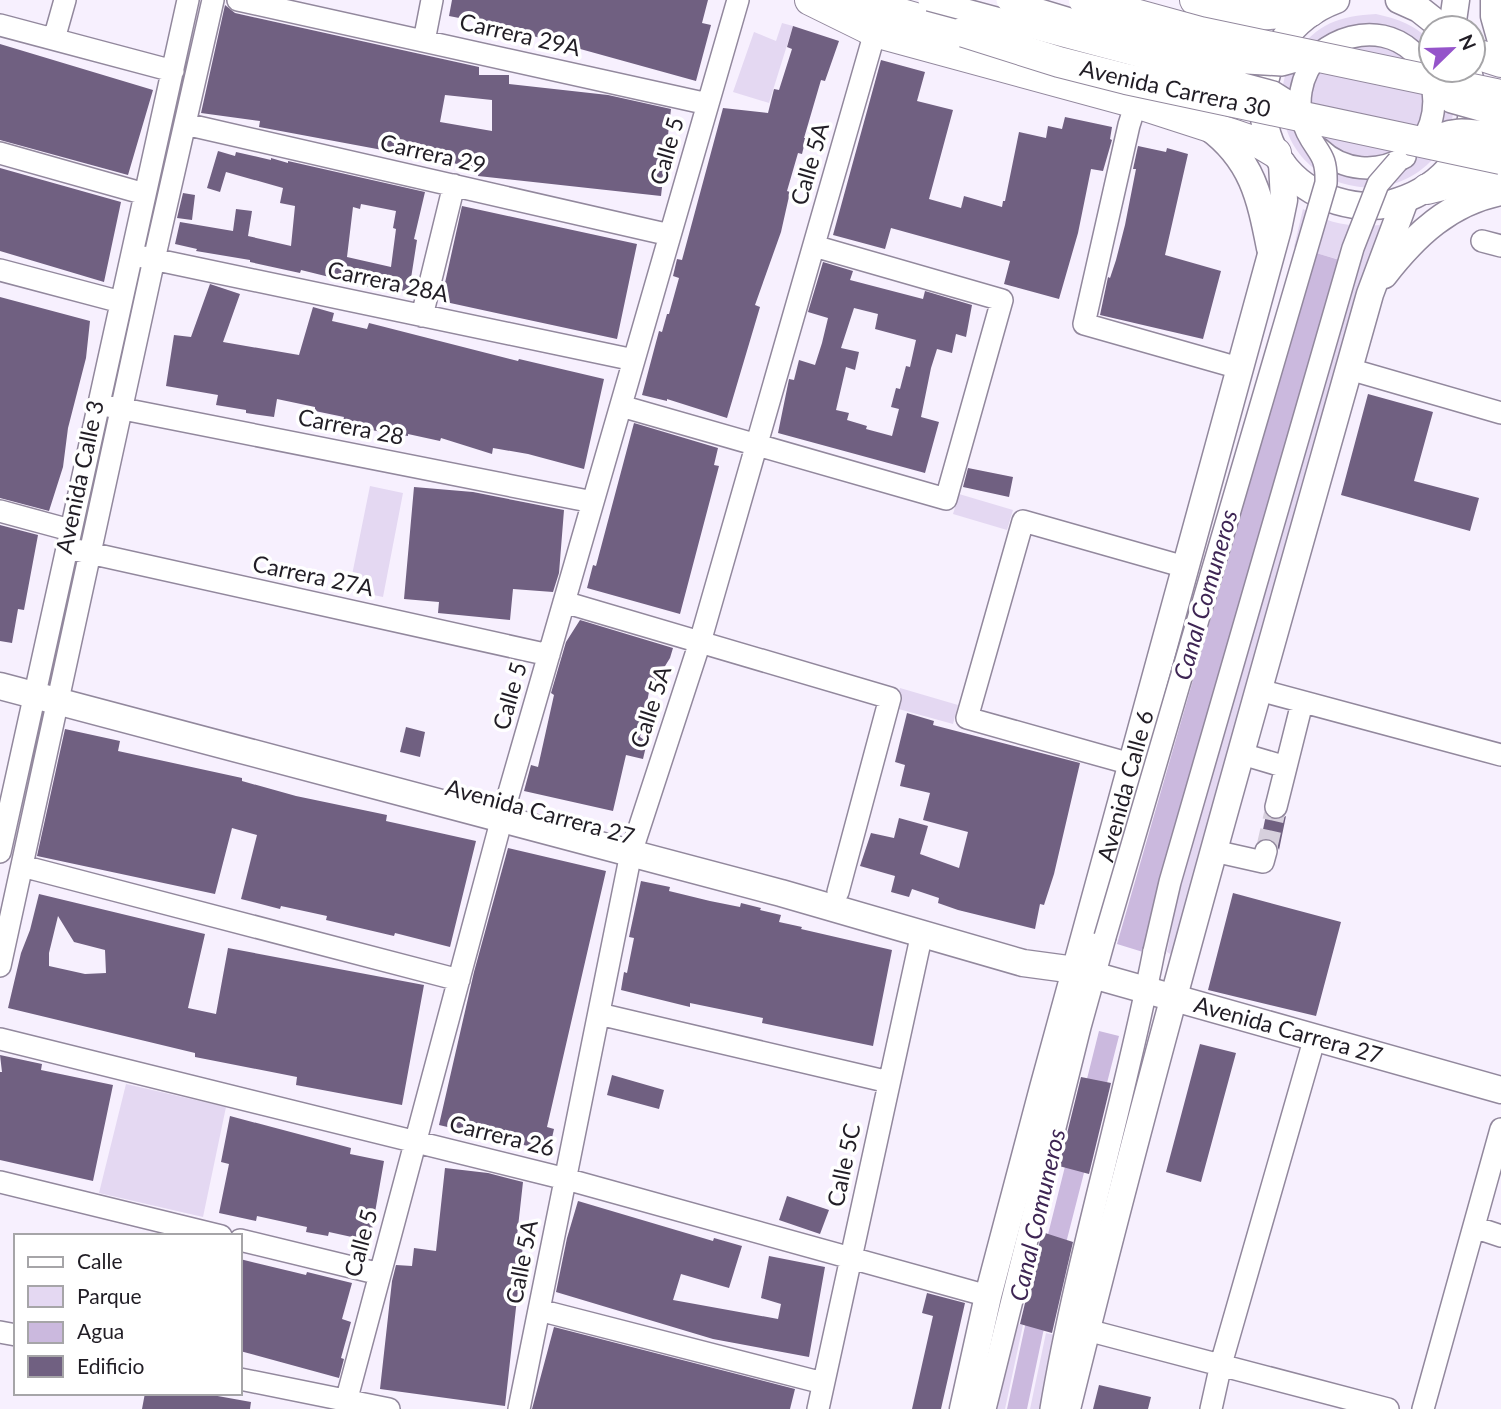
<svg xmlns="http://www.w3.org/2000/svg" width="1501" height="1409" font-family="Lato,sans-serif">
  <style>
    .green { fill: #e4d8f2 }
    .water { fill: #cbb9de }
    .building { fill: #706081; fill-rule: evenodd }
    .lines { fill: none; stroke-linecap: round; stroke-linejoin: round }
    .minor-tunnel { stroke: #d7d0dd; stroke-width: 21; stroke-dasharray: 21 10; stroke-linecap: butt }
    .minor-casing { stroke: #92889d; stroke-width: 24 }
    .major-casing { stroke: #92889d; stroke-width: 29 }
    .highway-casing { stroke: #92889d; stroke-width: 32 }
    .minor { stroke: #fff; stroke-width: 21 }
    .major { stroke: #fff; stroke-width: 26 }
    .highway { stroke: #fff; stroke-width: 30 }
    .minor-bridge-casing { stroke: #92889d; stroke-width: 24; stroke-linecap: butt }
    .highway-bridge-casing { stroke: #92889d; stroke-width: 32; stroke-linecap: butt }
    .minor-bridge { stroke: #fff; stroke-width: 21 }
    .highway-bridge { stroke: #fff; stroke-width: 30 }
    .labels { text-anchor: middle; stroke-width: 7; stroke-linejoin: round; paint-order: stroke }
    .street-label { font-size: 23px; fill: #211d25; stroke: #fff }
    .water-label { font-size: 24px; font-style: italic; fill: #3e2554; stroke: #fff }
  </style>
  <rect width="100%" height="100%" fill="#f7f0fe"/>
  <path class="green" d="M1376 14C1398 19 1416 25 1431 42V70L1455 103C1452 120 1449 139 1438 153 1388 217 1286 186 1282 105 1281 87 1285 69 1295 55 1317 23 1340 16 1376 14Z
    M782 23 793 26 769 103 733 92 754 32 776 41Z
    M1303 209C1328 223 1350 228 1380 225L1172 955 1167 952 1181 879 1355 264 1294 247Z
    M370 486 403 493 383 597 349 590Z
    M959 494 1013 510 1007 530 953 514Z
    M900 688 958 705 953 724 895 708Z
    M126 1084 226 1107 203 1217 99 1193Z
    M1014 1323 1023 1325 1005 1409H993Z
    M1046 1333 1055 1335 1041 1409H1030Z"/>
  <path class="water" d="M1316 253 1343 261 1143 952 1117 944Z
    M1099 1031 1119 1036 1043 1333 1027 1409H1007L1025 1326Z"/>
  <path class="building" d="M452 0H708L702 23 711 25 696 81 490 24 449 16Z
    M225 5 235 13 479 67V75H509V84L608 95 671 109 661 196 478 176 479 168 259 127 260 121 201 113ZM445 95 492 100V131L440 122Z
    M793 26 839 41 825 81 821 80 804 138H806L802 154 798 153 787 191 790 192 781 232 755 305 760 307 727 418 667 399V401L642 395 659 331 662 332 667 314H669L679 278 673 276 677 259 682 260 723 108 768 113 774 89 779 90 792 49 787 47Z
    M0 44 153 90 128 175 0 140Z
    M881 60 925 72 917 101 953 110 929 199 961 208 964 196 1002 207 1003 201H1005L1019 132 1046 138 1048 126 1062 129 1065 117 1112 127 1110 139 1112 140 1103 171 1091 169 1078 233 1059 299 1004 284 1010 261 891 228 885 249 833 235Z
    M1138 146 1166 152 1167 148 1188 154 1165 255 1221 271 1203 339 1100 315 1108 277 1110 278 1116 260 1125 225 1136 169H1133Z
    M218 151 235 156 236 152 271 160V158L288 163V161L425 192 414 239 417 240 409 291 378 289 301 270 300 273 250 262V260L196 251 197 249 175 244 180 222 233 231 236 209 252 211 248 236 291 246 295 206 280 203 283 188 226 172 220 192 207 188ZM361 204 396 211 393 228 396 229 391 267 347 257 353 207 360 209Z
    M0 168 121 202 104 282 0 251Z
    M183 193 195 195 192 220 177 218Z
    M462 206 637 244 617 339 441 301Z
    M823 262 853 271 850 280 923 299 925 291 972 305 966 337 956 334 952 353 937 349 931 368 921 417 939 422 925 473 778 433 789 379 794 380 799 360 815 365 822 343 828 318 808 312ZM854 308 878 314 875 329 916 340 910 367 906 366 900 389 896 388 891 407 899 409 892 436 866 429 867 426 847 420 849 413 836 410 846 367 855 370 859 352 841 348Z
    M210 284 240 294 223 342 299 355 313 307 334 313 332 321 367 329 369 323 518 361 519 359 604 379 584 469 528 454 493 448 492 454 441 438 440 441 408 434V436L387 433 361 428 342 424 344 417 315 411V407L277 399 274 417 246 413V410L216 405 218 395 166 386 174 335 191 337Z
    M0 297 90 321 86 358 68 428 63 467 49 511 0 498Z
    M1368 394 1433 412 1414 481 1479 498 1470 531 1341 495Z
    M634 423 718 448 714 465 719 466 680 614 587 588 593 565 596 566Z
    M968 468 1013 477 1009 497 963 487Z
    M414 487 473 492 564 510 559 573 553 592 513 589 510 620 438 613 439 602 404 599Z
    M0 525 38 535 24 610 18 609 12 643 0 641Z
    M580 620 673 648 670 658 649 692 640 737 647 742 643 759 626 755 613 811 524 791 531 765 538 767 554 695 551 693 566 642Z
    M907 713 934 721 933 725 1080 763 1054 874 1044 905 1040 904 1035 929 958 910 938 903 939 898 912 889 909 897 891 892 895 876 860 866 871 833 894 838 899 818 928 826 920 854 959 868 968 832 923 820 930 793 900 786 905 765 895 762Z
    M406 727 425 732 420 757 400 752Z
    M65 729 120 741 118 751 242 778V781L296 796 387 815 386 821 476 841 450 947 395 933 394 936 326 920 327 916 281 906 280 909 241 899 257 835 232 828 215 894 37 856Z
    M1266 815 1273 820 1280 819 1286 816 1279 850 1275 841 1269 838 1261 839Z
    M508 848 606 871 547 1127 554 1129 549 1151 439 1125 474 972Z
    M641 881 670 887 669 891 710 901 740 907 741 903 761 908 760 910 781 915 779 922 802 927 801 929 892 950 873 1046 762 1023 763 1018 690 1003V1007L621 990 624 972 627 973 634 938 629 937Z
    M1233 893 1341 922 1316 1016 1208 990Z
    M39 894 205 934 188 1008 216 1014 228 948 424 985 402 1105 296 1085 297 1077 195 1057V1053L8 1008 21 953 30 930ZM58 916 74 942 105 950 106 973 85 974 49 966V953Z
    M1200 1044 1236 1053 1201 1182 1166 1172Z
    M0 1055 42 1064 41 1070 113 1085 93 1181 0 1160V1072H2Z
    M612 1075 664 1090 659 1109 607 1095Z
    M1081 1077 1111 1083 1089 1174 1059 1166Z
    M230 1116 351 1148 350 1154 384 1161 370 1241 329 1232 328 1236 306 1232 307 1227 257 1216 256 1221 219 1213 229 1164 221 1162Z
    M445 1168 488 1173 523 1182 516 1245H523L505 1406 380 1389 392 1281 396 1265 412 1266 414 1248 436 1251Z
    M787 1196 829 1210 820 1234 779 1220Z
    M578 1201 713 1241 714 1238 742 1246 729 1288 681 1274 673 1300 778 1319 781 1304 761 1298 769 1256 825 1267 809 1357 713 1339 556 1292 567 1238Z
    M1042 1232 1073 1242 1052 1333 1020 1324Z
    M240 1259 306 1275 307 1272 352 1283 342 1319 351 1322 341 1358 344 1359 339 1378 240 1351Z
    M927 1293 965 1303 941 1409H912L933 1316 922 1313Z
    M554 1327 795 1389 790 1409H532Z
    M1099 1385 1151 1397 1148 1409H1093Z
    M145 1393H213L212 1395 251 1402 250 1409H142Z"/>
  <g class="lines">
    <path class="minor-tunnel" d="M1266 851 1276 807"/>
    <g class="minor-casing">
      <path id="minor" d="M238 0 708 104
        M0 25 173 71
        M54 39 65 0
        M424 41 432 0
        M1320 53C1359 22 1412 30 1431 80
        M1136 103 1129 125 1084 324 1239 368
        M185 124 670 235
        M1320 149C1343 171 1377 174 1405 157
        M0 153 145 194
        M1482 241 1501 246
        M143 257 634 360
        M0 270 121 302
        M422 316 454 185
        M1349 369 1501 413
        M108 406 593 502
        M621 406 946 499 1002 300 814 246
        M0 511 70 530
        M76 550 549 655
        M564 602 890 698 838 892
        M1259 690 1501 755
        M1242 754 1286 767 1276 807
        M1131 764 967 718 1023 521 1185 567
        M1286 767 1302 703
        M1214 851 1263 862 1266 851
        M0 852 188 0
        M22 866 459 980
        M0 966 151 273 213 0
        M599 1014 889 1082
        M0 1039 566 1179 988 1296
        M0 1182 221 1236
        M1474 1227 1501 1236
        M240 1240 380 1274
        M539 1310 823 1383
        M1087 1330 1388 1409
        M0 1332 16 1335
        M240 1379 389 1409
        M344 1409 506 803 738 0
        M519 1409 631 853 700 642 875 32
        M818 1409 922 933
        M985 1409 1080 1027 1105 937
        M1051 1409C1077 1255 1124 1105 1154 951
        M1211 1409 1221 1364 1315 1037
        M1423 1409 1501 1129"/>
    </g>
    <g class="major-casing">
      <g id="major">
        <path d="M1336 0C1240 36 1237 171 1337 201 1354 206 1371 208 1389 204 1412 198 1432 188 1448 170 1472 142 1477 105 1468 70"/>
        <path d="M1399 0 1419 9 1443 28"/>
        <path d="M1494 0V16L1501 41"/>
        <path d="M1452 28 1456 0"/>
        <path d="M1208 127C1252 159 1260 197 1270 248"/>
        <path d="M1384 275C1415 235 1450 202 1501 192"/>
        <path id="s1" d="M0 686 781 893 1023 963 1075 970 1501 1090"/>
        <path id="s2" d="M963 1409 988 1296 1043 1088 1278 229 1284 200 1282 163"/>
        <path d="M1067 1409C1159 1035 1266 664 1370 294L1405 200"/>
      </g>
    </g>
    <g class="highway-casing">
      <path id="highway" d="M810 0 875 32 1136 103 1235 135 1261 144 1276 153
        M853 0 964 32
        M1195 0 1257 15 1311 11
        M1473 53 1501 62
        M1427 189 1459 181H1501"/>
    </g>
    <use href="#minor" class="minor"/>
    <use href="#major" class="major"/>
    <use href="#highway" class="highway"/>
    <g class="minor-bridge-casing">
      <path id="minor-bridge" d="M929 0 1273 92 1292 104 1301 115
        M1007 0 1136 39 1230 62 1282 65 1311 57
        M1431 80 1451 102 1501 116
        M1420 144C1434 124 1437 103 1431 80
        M1421 144C1451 125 1467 129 1501 135
        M1105 937 1326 183C1327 154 1318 154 1307 132 1294 105 1300 75 1320 53
        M1154 951 1170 882 1353 248 1378 184 1398 161"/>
    </g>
    <g class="highway-bridge-casing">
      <g id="highway-bridge">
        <path d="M1084 0 1200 32 1501 95"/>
        <path id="s3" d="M964 32 1059 62 1126 79 1501 159"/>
      </g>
    </g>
    <use href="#minor-bridge" class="minor-bridge"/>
    <use href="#highway-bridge" class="highway-bridge"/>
  </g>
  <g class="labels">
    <g class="street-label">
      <text transform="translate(520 35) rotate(13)" y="8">Carrera 29A</text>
      <text dy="8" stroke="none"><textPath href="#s3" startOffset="219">Avenida Carrera 30</textPath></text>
      <text transform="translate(667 151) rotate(-74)" y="8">Calle 5</text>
      <text transform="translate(433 154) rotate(13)" y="8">Carrera 29</text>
      <text transform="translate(810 164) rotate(-74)" y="8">Calle 5A</text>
      <text transform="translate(388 282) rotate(12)" y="8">Carrera 28A</text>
      <text transform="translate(351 427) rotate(11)" y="8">Carrera 28</text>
      <text transform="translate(80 477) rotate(-78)" y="8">Avenida Calle 3</text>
      <text transform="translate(313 576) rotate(12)" y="8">Carrera 27A</text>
      <text transform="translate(510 696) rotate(-74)" y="8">Calle 5</text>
      <text transform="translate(651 707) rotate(-72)" y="8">Calle 5A</text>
      <text dy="8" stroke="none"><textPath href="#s2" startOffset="644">Avenida Calle 6</textPath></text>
      <text transform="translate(540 812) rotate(15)" y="8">Avenida Carrera 27</text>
      <text dy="8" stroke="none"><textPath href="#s1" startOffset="1334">Avenida Carrera 27</textPath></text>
      <text transform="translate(502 1136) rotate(14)" y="8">Carrera 26</text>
      <text transform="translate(844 1165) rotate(-78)" y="8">Calle 5C</text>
      <text transform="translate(361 1243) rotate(-75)" y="8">Calle 5</text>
      <text transform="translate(522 1262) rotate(-79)" y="8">Calle 5A</text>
    </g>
    <g class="water-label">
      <text transform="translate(1206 595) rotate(-74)" y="8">Canal Comuneros</text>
      <text transform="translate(1038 1215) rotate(-77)" y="8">Canal Comuneros</text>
    </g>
  </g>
  <rect x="14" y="1234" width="228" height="161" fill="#ffffff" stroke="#a6a5a8" stroke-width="2"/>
  <rect x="28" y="1257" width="35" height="10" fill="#ffffff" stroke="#a6a5a8" stroke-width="2"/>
  <text x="77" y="1269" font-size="21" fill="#211d25">Calle</text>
  <rect x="28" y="1286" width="35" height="21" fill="#e4d8f2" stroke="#a6a5a8" stroke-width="2"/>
  <text x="77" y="1304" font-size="21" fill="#211d25">Parque</text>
  <rect x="28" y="1322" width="35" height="21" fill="#cbb9de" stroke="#a6a5a8" stroke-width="2"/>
  <text x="77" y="1339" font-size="21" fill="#211d25">Agua</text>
  <rect x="28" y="1356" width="35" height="21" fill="#706081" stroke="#a6a5a8" stroke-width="2"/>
  <text x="77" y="1374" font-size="21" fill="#211d25">Edificio</text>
  <g transform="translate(1452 49) rotate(67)"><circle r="33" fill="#ffffff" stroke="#a6a5a8" stroke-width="2"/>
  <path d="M0-5L12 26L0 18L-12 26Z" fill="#9554ca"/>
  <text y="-10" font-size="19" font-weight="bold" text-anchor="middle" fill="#211d25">N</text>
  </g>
</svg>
